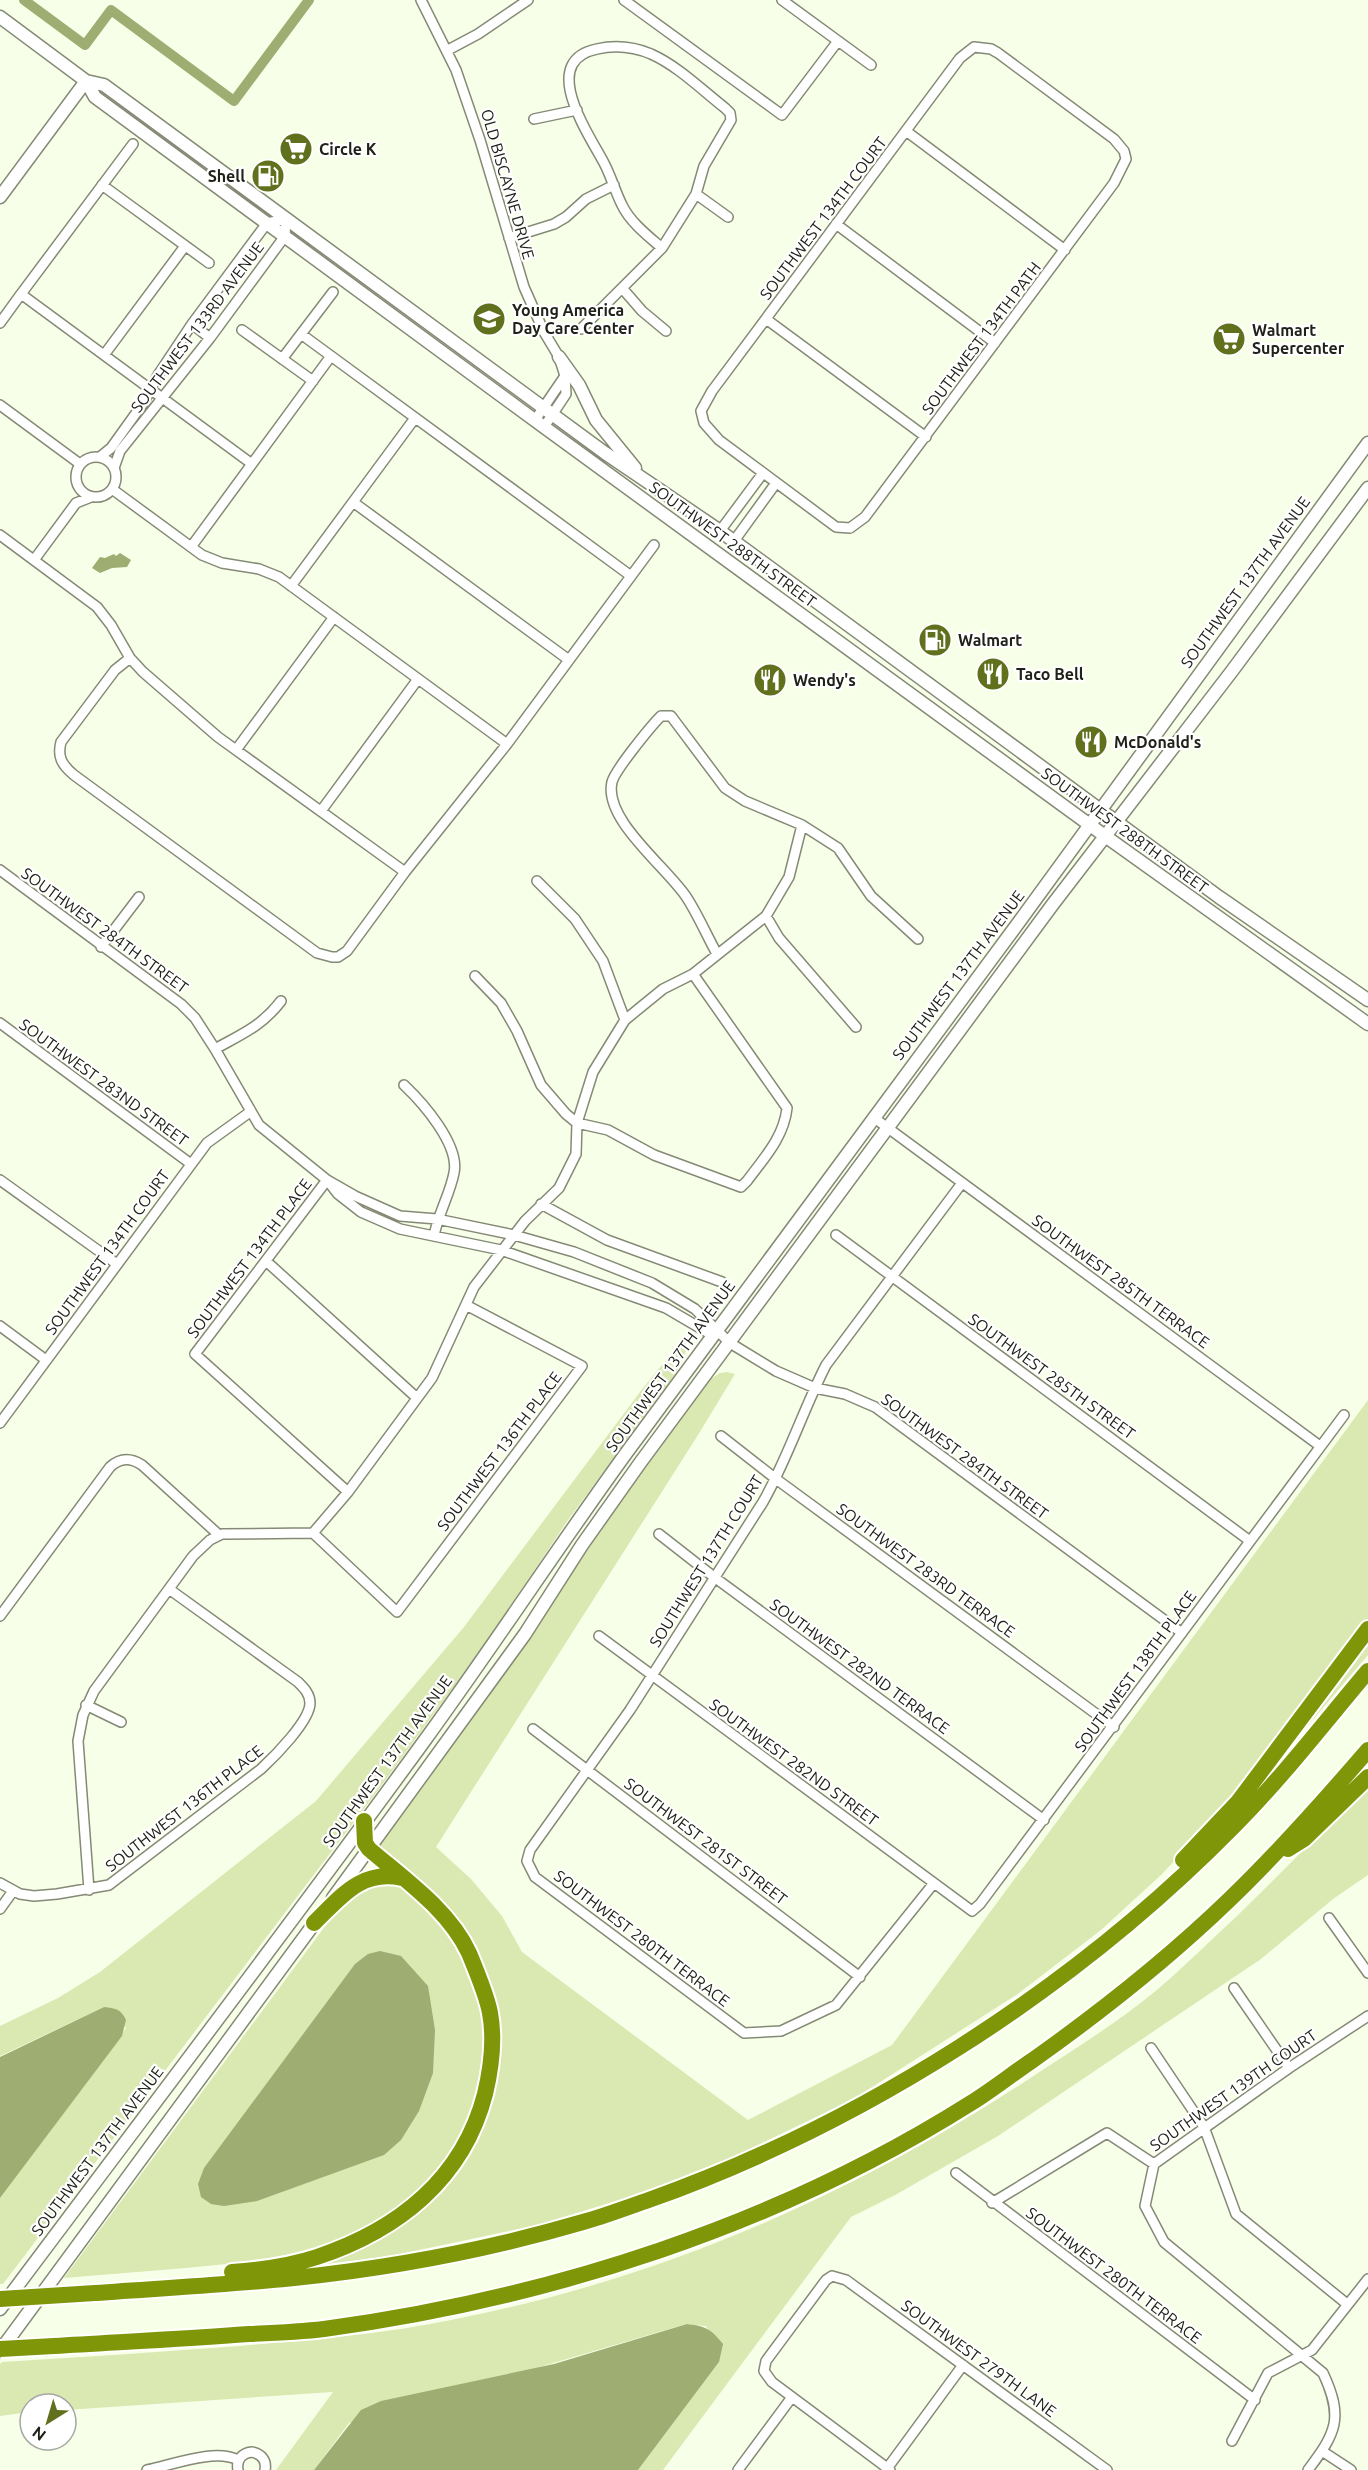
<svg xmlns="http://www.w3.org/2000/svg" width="1368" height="2470" viewBox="0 0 1368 2470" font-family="Ubuntu,sans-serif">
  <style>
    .green { fill: #dae8b2 }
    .water { fill: #9ead71 }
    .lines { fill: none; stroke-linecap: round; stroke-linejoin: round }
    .canal { stroke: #9ead71; stroke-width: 10 }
    .street-casing { stroke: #848a75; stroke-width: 12 }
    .secondary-casing { stroke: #848a75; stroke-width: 15 }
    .highway-casing { stroke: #fff; stroke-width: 20 }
    .street { stroke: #fff; stroke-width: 9 }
    .secondary { stroke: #fff; stroke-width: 12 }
    .highway { stroke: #809609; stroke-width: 16 }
    .highway-bridge-casing { stroke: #fff; stroke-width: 20; stroke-linecap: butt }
    .highway-bridge { stroke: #809609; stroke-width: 16 }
    .labels { text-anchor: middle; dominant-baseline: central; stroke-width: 4.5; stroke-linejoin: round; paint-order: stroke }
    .poi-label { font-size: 16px; font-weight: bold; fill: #20221a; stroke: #fff; text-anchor: start }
    .street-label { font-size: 16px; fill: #20221a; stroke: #fff }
  </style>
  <rect width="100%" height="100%" fill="#f8ffe8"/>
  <path class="green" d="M685 1337 687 1349 676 1373 568 1520 487 1641 379 1789 3 2284H0V2198L126 2028 104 2007 0 2056V2026L58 1998 100 1972 316 1801 464 1627 643 1388Z
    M727 1372 735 1374 698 1435 436 1847 471 1879 502 1916 522 1952 748 2120 892 2045 1368 1400V1620L1239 1793 1161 1875 1101 1930 1019 1993 852 2100 737 2155 636 2195 537 2225 391 2256 310 2266 428 2204 454 2174 490 2100 480 1967 378 1846 515 1659 603 1524 709 1380 720 1373Z
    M1368 1636V1655L1276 1763Z
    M1368 1786V1875L1333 1899 1261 1959 998 2136 897 2194 851 2217 663 2470H638L719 2362 706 2326 687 2324 669 2329 349 2423 314 2470H276L333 2392 66 2410V2404H30V2412L0 2416V2364L2 2362C81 2357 161 2352 240 2346 294 2341 347 2337 401 2329 634 2291 834 2207 1032 2077 1074 2049 1119 2022 1158 1989 1185 1966 1211 1940 1237 1916 1281 1873 1324 1829 1368 1786Z
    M393 1882C443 1912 482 1972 484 2031 486 2073 476 2111 455 2147 449 2157 443 2170 436 2178 429 2186 419 2192 411 2198 343 2253 270 2260 186 2268 145 2271 105 2275 64 2278L346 1898 356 1888Z"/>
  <path class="water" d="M120 553 131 560 127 567 112 568 100 573 92 568 100 557 105 558 114 554 116 556Z
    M380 1951 401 1956 428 1986 435 2030 433 2073 419 2111 401 2140 384 2155 257 2201 224 2206 211 2204 201 2197 198 2184 204 2168 355 1964 368 1954Z
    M104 2007C115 2008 121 2009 126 2020L122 2036 0 2198V2057Z
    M687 2324C705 2326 711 2329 723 2344L719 2362 638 2470H314L361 2410 381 2401 554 2364Z"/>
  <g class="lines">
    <path class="canal" d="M24 0 85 45 111 10 234 101 309 0"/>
    <g class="street-casing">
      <path id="street" d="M421 0 456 70 480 140 524 287 544 332 559 357 565 376 566 394 544 427
        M624 0 782 115 838 41
        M782 0 871 65
        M974 47 991 49 998 53 1114 139 1124 151 1126 159 1114 183 865 517 850 528 836 527 719 440 704 423 701 411 712 391 960 58Z
        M448 50 478 34 528 0
        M534 119 577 110
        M906 131 1065 250
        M133 144 21 294 252 464
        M102 185 209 263
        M696 194 728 217
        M836 224 995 343
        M509 238 554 224 566 217 586 199 614 185
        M622 288 642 311 666 331
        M766 319 926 437
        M0 323 21 294
        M192 324 210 338
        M581 329 662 248 696 194 704 166 731 120 730 113 725 108C702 90 678 66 651 54 634 47 615 45 597 49 538 61 588 133 604 163 611 176 615 191 622 205 630 222 648 236 662 248
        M242 330 313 381
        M104 355 185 246
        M331 356 631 576
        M282 359 333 292
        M0 405 80 464
        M415 418 353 502 569 660
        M535 420 565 376
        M76 477a20 20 0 1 1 40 0a20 20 0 1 1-40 0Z
        M100 457 111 448 144 402 158 375 192 324 267 223 286 219 285 236 210 338 120 451 114 468
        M112 489 202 555 222 563 259 569 279 577 507 744
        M720 531 763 473
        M0 535 97 607 111 625 130 658 143 672 218 737 405 872
        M734 541 776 483
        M191 547 331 356 301 334
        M34 560 76 503 91 497
        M291 586 353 502
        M130 658 115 670 61 742C57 757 62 765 74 775L317 953 332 957H338L347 951 405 872 507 744 654 545
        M236 750 334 617
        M321 811 418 679
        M0 870 181 1004 195 1018 215 1049 259 1125 327 1180 355 1196 400 1216 437 1219 514 1235 574 1252 652 1283 695 1309 730 1343 776 1371 815 1388 845 1394 875 1407 1182 1633
        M537 881 575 919 603 961 625 1020
        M766 916 779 938 856 1027
        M101 947 139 897
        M717 954C707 936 698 915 687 898 668 868 603 820 612 782 615 770 651 726 661 716H671L725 788 745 801 802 825 838 848 871 896 918 939
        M475 976 501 1003 517 1031 541 1085 566 1114 577 1123 608 1130 654 1155 741 1187 747 1181C764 1158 784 1137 787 1108L693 974
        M0 1023 191 1164
        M215 1049C242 1034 262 1026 281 1001
        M404 1085C423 1103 460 1145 454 1173 450 1194 438 1214 434 1236
        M873 1117 1320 1446
        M0 1180 117 1264
        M327 1180 195 1354 348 1492
        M331 1185 338 1194 361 1212 400 1229 501 1250 666 1308 707 1332H716
        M541 1204 607 1240 722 1282
        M836 1235 1250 1541
        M266 1261 417 1398
        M0 1326 46 1360
        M0 1423 207 1143 250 1112
        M721 1436 776 1479 1114 1727
        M313 1533 348 1492 432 1378 474 1287 525 1221 559 1188 576 1154 577 1123 593 1072 625 1020 663 989 693 974 766 916 789 877 802 825
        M313 1533 397 1612 582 1366 466 1305
        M659 1534 714 1577 1044 1820
        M0 1616 110 1467C121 1457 131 1458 142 1465L219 1535
        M599 1636 972 1911 980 1904 1344 1415
        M86 1705 121 1722
        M533 1729 860 1977
        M0 1883 20 1894 34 1896 57 1894 109 1885 261 1769C274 1757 310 1721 310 1703 310 1694 304 1688 298 1682L169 1589
        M934 1883 836 2005 781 2031 744 2033 535 1877 527 1861 530 1850 630 1710 763 1502C788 1458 803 1410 826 1365L962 1183
        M89 1890 78 1741 83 1715 94 1691 193 1556 210 1540 222 1534 313 1533
        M0 1909 13 1891
        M1329 1918 1368 1973
        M1234 1988 1289 2068
        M1151 2048 1204 2127 1236 2214 1347 2304
        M1154 2164 1145 2206 1164 2242 1323 2373C1344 2418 1336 2433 1308 2470
        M956 2173 1255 2400
        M992 2203 1107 2133 1154 2164 1289 2068 1368 2016
        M1232 2441 1268 2373 1312 2350 1368 2279
        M1322 2451 1351 2470
        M147 2470C172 2465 215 2448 238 2460
        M238 2470C236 2460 242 2453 252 2452 261 2454 267 2460 265 2470
        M738 2470 792 2397
        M886 2470 963 2365
        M890 2470 772 2382 764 2371 766 2361 826 2280 832 2276 846 2280 1107 2470"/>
    </g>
    <g class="secondary-casing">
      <path id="secondary" d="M0 17 86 81 95 97 544 427 1105 836 1368 1024
        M86 81 104 85 605 453 720 531 1219 897 1368 1000
        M0 197 86 81
        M559 357 579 385 596 420 635 468
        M333 1898 525 1634 582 1545 640 1463 1053 904 1232 671 1368 488
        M0 2309C142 2119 286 1931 425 1740 494 1645 558 1547 627 1452L1019 922 1368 443
        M0 2351 319 1917"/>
    </g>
    <g class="highway-casing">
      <path id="highway" d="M1288 1849 1304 1839 1368 1777
        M1183 1860 1238 1802 1368 1629
        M314 1923C341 1897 361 1869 402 1878
        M232 2272C259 2270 290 2266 317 2257 398 2230 463 2179 485 2094 491 2069 495 2040 490 2013 487 1996 476 1970 469 1953 449 1910 404 1879 369 1849L365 1843 364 1821
        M95 2293C161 2288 228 2285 294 2278 390 2268 491 2249 583 2222 605 2216 625 2208 646 2201 861 2125 1073 1990 1233 1827 1281 1779 1324 1723 1368 1671
        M54 2346C119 2342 184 2339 249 2334 274 2333 299 2332 324 2329 551 2298 776 2226 971 2103 992 2090 1012 2074 1033 2060 1102 2011 1169 1958 1230 1899 1279 1852 1324 1801 1368 1750"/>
    </g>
    <use href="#street" class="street"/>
    <use href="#secondary" class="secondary"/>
    <use href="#highway" class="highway"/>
    <g class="highway-bridge-casing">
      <path id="highway-bridge" d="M0 2299 95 2293
        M0 2349 54 2346"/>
    </g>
    <use href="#highway-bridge" class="highway-bridge"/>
  </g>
  <defs>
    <g id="supermarket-disc" transform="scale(1.725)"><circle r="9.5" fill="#60701c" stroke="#fff"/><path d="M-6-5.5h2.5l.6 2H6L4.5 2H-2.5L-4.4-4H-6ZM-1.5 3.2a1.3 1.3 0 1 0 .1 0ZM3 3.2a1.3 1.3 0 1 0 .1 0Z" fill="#fff"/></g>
    <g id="fuel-disc" transform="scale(1.725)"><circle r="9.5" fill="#60701c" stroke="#fff"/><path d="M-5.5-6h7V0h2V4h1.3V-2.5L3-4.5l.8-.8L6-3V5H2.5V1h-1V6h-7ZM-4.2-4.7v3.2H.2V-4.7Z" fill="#fff"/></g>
    <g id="school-disc" transform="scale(1.725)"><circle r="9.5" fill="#60701c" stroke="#fff"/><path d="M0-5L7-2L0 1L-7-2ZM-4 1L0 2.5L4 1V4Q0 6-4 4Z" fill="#fff"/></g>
    <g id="restaurant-disc" transform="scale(1.725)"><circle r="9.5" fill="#60701c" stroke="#fff"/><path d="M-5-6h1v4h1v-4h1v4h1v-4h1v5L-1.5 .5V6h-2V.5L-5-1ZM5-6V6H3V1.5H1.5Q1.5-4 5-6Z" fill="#fff"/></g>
  </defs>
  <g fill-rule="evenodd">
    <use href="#supermarket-disc" x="296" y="149"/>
    <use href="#fuel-disc" x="268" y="176"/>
    <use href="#school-disc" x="489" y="319"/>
    <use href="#supermarket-disc" x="1229" y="339"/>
    <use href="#fuel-disc" x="935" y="640"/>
    <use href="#restaurant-disc" x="993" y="674"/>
    <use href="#restaurant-disc" x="770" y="680"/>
    <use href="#restaurant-disc" x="1091" y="742"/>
  </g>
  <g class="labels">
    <g class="poi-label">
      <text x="319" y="149">Circle K</text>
      <text x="245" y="176" text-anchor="end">Shell</text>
      <text x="512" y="310">Young America<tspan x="512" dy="18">Day Care Center</tspan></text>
      <text x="1252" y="330">Walmart<tspan x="1252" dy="18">Supercenter</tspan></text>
      <text x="958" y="640">Walmart</text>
      <text x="1016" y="674">Taco Bell</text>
      <text x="793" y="680">Wendy's</text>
      <text x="1114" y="742">McDonald's</text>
    </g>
    <g class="street-label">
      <text transform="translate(508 184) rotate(74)">OLD BISCAYNE DRIVE</text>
      <text transform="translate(823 218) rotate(-53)">SOUTHWEST 134TH COURT</text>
      <text transform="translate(197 327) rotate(-53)">SOUTHWEST 133RD AVENUE</text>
      <text transform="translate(981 338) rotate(-53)">SOUTHWEST 134TH PATH</text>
      <text transform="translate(733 544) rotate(36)">SOUTHWEST 288TH STREET</text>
      <text transform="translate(1245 582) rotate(-54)">SOUTHWEST 137TH AVENUE</text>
      <text transform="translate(1125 830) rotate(36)">SOUTHWEST 288TH STREET</text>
      <text transform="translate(105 930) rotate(36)">SOUTHWEST 284TH STREET</text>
      <text transform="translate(958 975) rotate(-53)">SOUTHWEST 137TH AVENUE</text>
      <text transform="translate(104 1082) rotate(36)">SOUTHWEST 283ND STREET</text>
      <text transform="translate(107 1252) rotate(-54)">SOUTHWEST 134TH COURT</text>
      <text transform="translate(249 1258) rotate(-53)">SOUTHWEST 134TH PLACE</text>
      <text transform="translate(1121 1281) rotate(36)">SOUTHWEST 285TH TERRACE</text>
      <text transform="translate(670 1366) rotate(-54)">SOUTHWEST 137TH AVENUE</text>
      <text transform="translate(1052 1376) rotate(36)">SOUTHWEST 285TH STREET</text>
      <text transform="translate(499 1451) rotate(-53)">SOUTHWEST 136TH PLACE</text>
      <text transform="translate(965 1456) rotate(36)">SOUTHWEST 284TH STREET</text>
      <text transform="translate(706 1561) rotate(-58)">SOUTHWEST 137TH COURT</text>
      <text transform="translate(926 1570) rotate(36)">SOUTHWEST 283RD TERRACE</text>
      <text transform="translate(860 1666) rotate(36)">SOUTHWEST 282ND TERRACE</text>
      <text transform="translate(1135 1671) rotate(-54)">SOUTHWEST 138TH PLACE</text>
      <text transform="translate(387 1761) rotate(-54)">SOUTHWEST 137TH AVENUE</text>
      <text transform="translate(794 1762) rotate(36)">SOUTHWEST 282ND STREET</text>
      <text transform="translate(184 1808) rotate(-38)">SOUTHWEST 136TH PLACE</text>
      <text transform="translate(706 1841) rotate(37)">SOUTHWEST 281ST STREET</text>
      <text transform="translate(642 1938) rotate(37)">SOUTHWEST 280TH TERRACE</text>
      <text transform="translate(1233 2090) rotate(-35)">SOUTHWEST 139TH COURT</text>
      <text transform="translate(97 2151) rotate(-53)">SOUTHWEST 137TH AVENUE</text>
      <text transform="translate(1114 2275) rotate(37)">SOUTHWEST 280TH TERRACE</text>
      <text transform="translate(979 2358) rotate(36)">SOUTHWEST 279TH LANE</text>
    </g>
  </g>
  <g transform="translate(48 2422) rotate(217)"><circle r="28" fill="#ffffff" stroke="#a6a7a3" stroke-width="1.5"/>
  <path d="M0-4.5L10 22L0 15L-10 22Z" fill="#60701c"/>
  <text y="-9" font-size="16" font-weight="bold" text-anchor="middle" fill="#20221a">N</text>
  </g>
</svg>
